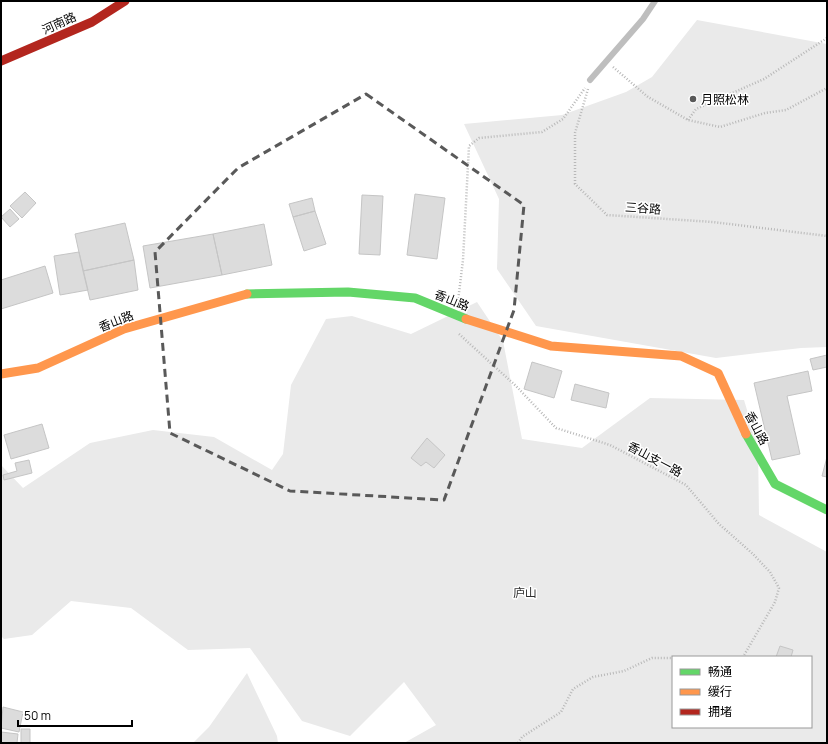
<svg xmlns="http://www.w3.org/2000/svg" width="828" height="744" viewBox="0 0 828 744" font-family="Manrope,'Noto Sans SC',sans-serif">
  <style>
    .green { fill: #eaeaea; fill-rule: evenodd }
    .building { fill: #dcdcdc; stroke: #c5c5c5 }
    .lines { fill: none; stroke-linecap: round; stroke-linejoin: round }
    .path { stroke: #b8b8b8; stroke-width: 2.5; stroke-dasharray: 1 2; stroke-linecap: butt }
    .lane { stroke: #bebebe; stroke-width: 6 }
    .fast { stroke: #63d668; stroke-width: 9 }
    .slow { stroke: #ff974d; stroke-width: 9 }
    .jam { stroke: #b3261e; stroke-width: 9 }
    .marked { fill: none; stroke: #595959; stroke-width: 3; stroke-dasharray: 8 5; stroke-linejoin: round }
    .poi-dot { fill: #595959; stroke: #fff; stroke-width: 1.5 }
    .labels { text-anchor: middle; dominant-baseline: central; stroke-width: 3; stroke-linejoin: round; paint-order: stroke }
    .street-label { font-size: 12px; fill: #000; stroke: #fff }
    .poi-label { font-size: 12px; fill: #000; stroke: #fff; text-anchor: start }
    .park-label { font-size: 12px; fill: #2f2f2f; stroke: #fff }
  </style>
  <rect width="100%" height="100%" fill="#fff"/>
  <path class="green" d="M697 20 827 44V347L801 348 716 358 536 326 497 269 499 199 464 124 562 115 626 92 652 77Z
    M477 302 503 341 522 439 582 448 650 398 744 400 758 446 759 515 827 552V743H404L436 725 404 682 350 736 302 721 250 648 188 650 131 608 71 601 32 635 4 639 1 636V465L23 488 90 443 153 430 214 437 272 470 283 454 291 385 326 319 352 316 411 334ZM673 657H811V727H673Z
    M247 673 277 736 278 743H193L209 727Z"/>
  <path class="building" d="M25 192 36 203 22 218 10 206Z
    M415 194 445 198 437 259 407 255Z
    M362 195 383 196 380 255 359 254Z
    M312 198 315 211 293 217 289 204Z
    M10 209 19 219 10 227 1 217Z
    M315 211 326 244 304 251 293 217Z
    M125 223 134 260 83 271 75 234Z
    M264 224 272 265 222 275 213 234Z
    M213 234 222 275 150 288 143 246Z
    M79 252 88 290 60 295 54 256Z
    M134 260 138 290 90 300 83 271Z
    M45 266 53 293 1 309V280Z
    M827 355V367L813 370 810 359Z
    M532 362 562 371 554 398 524 389Z
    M808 371 812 391 787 396 800 454 772 460 754 383Z
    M575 384 609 393 606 408 571 400Z
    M42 424 49 448 11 459 4 435Z
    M427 438 445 455 434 468 426 462 421 466 411 458Z
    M827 457V477L822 476Z
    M29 460 32 473 4 480 3 475 17 471 15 463Z
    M780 646 793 650 791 657H776Z
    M3 707 23 712 19 732 1 728Z
    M21 729H30V743H21Z
    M1 732 18 734 17 743H1Z"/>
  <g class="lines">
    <path class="path" d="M613 67 648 97 688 120 720 127 765 113 786 110 827 88
      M588 89 575 133V184L607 215 713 222 827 236
      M688 120 696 109 764 79 827 38
      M458 301 463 260 469 146 479 138 542 132 563 119 585 88
      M459 334 516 386 556 428 610 445 686 485 719 524 753 554 770 572 779 588 775 602 743 657
      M518 743 522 737 561 712 573 689 593 677 624 671 652 658H673"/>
    <path class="lane" d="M590 80 643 19 655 1"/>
    <path class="fast" d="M247 294 348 292 415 298 466 319
      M746 434 775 484 827 510"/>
    <path class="slow" d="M466 319 551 346 681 356 718 373 746 434
      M1 374 38 368 124 329 247 294"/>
    <path class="jam" d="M1 61 92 22 125 1"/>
  </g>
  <path class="marked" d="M366 94 524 205 514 310 444 500 290 491 170 433 155 252 238 168Z"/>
  <circle class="poi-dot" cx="693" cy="99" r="4"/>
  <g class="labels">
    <g class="street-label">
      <text transform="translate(59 23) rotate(-24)">河南路</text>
      <text transform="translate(643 208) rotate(4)">三谷路</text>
      <text transform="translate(452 300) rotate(22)">香山路</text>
      <text transform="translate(116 321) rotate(-21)">香山路</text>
      <text transform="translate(757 428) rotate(62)">香山路</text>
      <text transform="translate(655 459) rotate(28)">香山支一路</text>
    </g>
    <g class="poi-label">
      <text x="701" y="99">月照松林</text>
    </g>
    <g class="park-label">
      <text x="525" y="592">庐山</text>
    </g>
  </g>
  <rect width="828" height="744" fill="none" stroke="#000000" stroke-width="4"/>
  <rect x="672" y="656" width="140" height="72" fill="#ffffff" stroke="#999999"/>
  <rect x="680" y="669" width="20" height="6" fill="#63d668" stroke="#999999"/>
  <text x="708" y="676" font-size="12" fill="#000000">畅通</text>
  <rect x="680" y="689" width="20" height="6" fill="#ff974d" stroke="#999999"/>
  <text x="708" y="696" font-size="12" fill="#000000">缓行</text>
  <rect x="680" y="709" width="20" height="6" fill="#b3261e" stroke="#999999"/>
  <text x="708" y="716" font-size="12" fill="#000000">拥堵</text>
  <path d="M18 720v6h114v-6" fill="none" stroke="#000000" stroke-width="2"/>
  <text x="24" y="720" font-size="12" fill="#000000" stroke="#ffffff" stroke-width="3" paint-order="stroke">50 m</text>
</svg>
